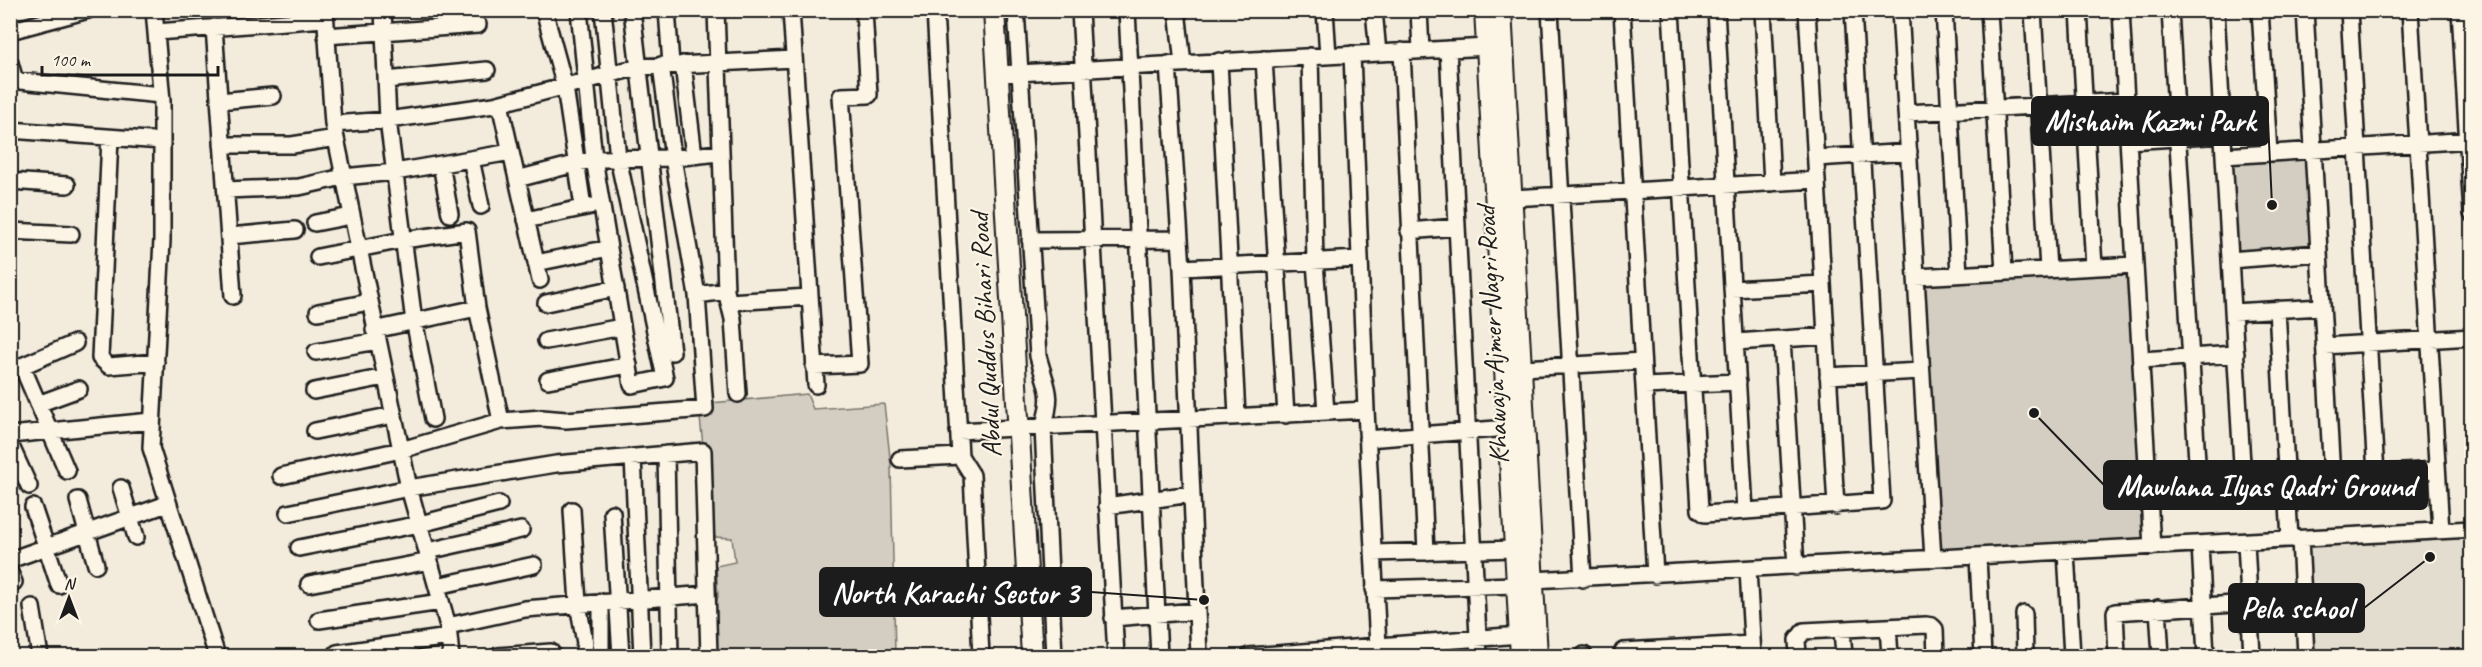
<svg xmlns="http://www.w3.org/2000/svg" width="2482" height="667" viewBox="0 0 2482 667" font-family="Caveat,sans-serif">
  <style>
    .built { fill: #e3ddcf }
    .green { fill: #d3cec1; stroke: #78756e; stroke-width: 1.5 }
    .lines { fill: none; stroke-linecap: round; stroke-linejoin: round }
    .minor-casing { stroke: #1c1c1c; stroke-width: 20 }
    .major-casing { stroke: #1c1c1c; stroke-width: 24 }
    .minor { stroke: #fcf5e5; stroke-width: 15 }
    .major { stroke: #fcf5e5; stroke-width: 20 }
    .labels { text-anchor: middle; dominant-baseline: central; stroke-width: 4.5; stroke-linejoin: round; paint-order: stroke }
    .street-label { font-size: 28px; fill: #1c1c1c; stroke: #fcf5e5 }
    .leader { fill: none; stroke: #1c1c1c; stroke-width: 2 }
    .callout-dot { fill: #1c1c1c; stroke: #fcf5e5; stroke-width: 2 }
    .callout { fill: #1c1c1c; stroke: #1c1c1c; stroke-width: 2 }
    .callout-label { font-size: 30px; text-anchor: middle; font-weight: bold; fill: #fff }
  </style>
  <rect width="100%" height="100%" fill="#f3ecdd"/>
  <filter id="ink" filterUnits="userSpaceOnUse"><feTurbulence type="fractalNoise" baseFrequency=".0167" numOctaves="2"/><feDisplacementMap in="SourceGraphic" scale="12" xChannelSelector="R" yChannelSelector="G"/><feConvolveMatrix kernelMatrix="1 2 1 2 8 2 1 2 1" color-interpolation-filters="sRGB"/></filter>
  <g filter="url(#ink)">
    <path class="built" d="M2471 529V656H2306L2300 539Z"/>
    <path class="green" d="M2313 151 2319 253 2230 260 2224 156Z
      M2133 267 2148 547 1935 559 1921 278Z
      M807 394 813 409 884 404 891 466 895 656H715L713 618 718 596 716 566 735 562 732 538 713 537 700 418 711 403Z"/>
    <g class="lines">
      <g class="minor-casing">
        <path id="minor" d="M154 10 162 101V240L151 448 217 656
          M325 10 333 124 409 488 448 626 451 656
          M383 10 388 120 413 314 433 419
          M544 10 565 87 583 207
          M579 10 594 159 632 385 665 378 618 158 603 10
          M632 10 672 352
          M667 10 671 64
          M716 10 726 291 733 319 738 394
          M791 10 816 385
          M1016 10 1038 356C1047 390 1054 392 1043 428L1054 656
          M1080 10 1116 656
          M1127 10 1159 656
          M1177 10 1183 64
          M1325 10 1328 56
          M1374 10 1378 53
          M1419 10 1421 50
          M1550 10 1583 579
          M1622 10 1655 575
          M1671 10 1700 510 1705 514 1882 501 1853 10
          M1716 10 1745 511
          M1763 10 1772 183
          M1807 10 1836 506
          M1900 10 1916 277
          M1944 10 1959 275
          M1989 10 2004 272
          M2033 10 2048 270
          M2079 10 2094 267
          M2121 10 2135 265
          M2170 10 2198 478 2206 484 2437 470
          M2216 10 2224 156
          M2260 10 2269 153
          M2305 10 2332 476
          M2349 10 2376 474
          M2410 10 2441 531
          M2460 10 2472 214
          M214 27 233 296
          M10 31 88 10
          M157 32 324 19
          M326 36 478 25
          M1448 49 1479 656
          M1402 51 1426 552
          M1352 54 1366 410
          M1310 56 1315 262 1326 412
          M1264 59 1286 415
          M1219 61 1237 416
          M10 63 15 81
          M683 64 694 156
          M1168 64 1182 268 1199 656
          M998 74 1487 47
          M10 80 161 95
          M386 80 487 70
          M219 101 273 96
          M500 104 540 280
          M1906 113 2126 101
          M333 124 388 120 494 105 638 67 794 59
          M10 130 162 141
          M110 138 100 358 109 366 156 362
          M2128 141 2223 135
          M222 145H292L336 138
          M1816 158 1909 152
          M471 159 481 206
          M441 164 450 214
          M517 179 594 159 673 158 719 153
          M10 181 67 185
          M226 190 299 187 343 177 395 172 511 152
          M1513 198 1817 180
          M526 220 591 206
          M315 223 351 216
          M10 231 71 234
          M1409 231 1456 227
          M229 236 295 230
          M1030 240 1179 239
          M318 257 403 240 467 231 477 308 501 421
          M2230 260 2319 253
          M536 263 609 248
          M1182 268 1360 259
          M1732 289 1823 284
          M697 295 726 291
          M729 302 809 297
          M546 303 616 288
          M2277 309 2290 539
          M318 312 369 302
          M2233 312 2322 307
          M374 330 477 308
          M1782 339 1796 567
          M546 341 622 327
          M1736 342 1826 336
          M2324 346 2472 337
          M316 352 377 341
          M2141 360 2236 354
          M814 366 860 364 841 96 869 95 864 10
          M1523 368 1642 361
          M1828 376 1921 371
          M548 380 629 365
          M1644 386 1738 382
          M314 391 385 377
          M38 404 79 389
          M315 431 393 415
          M958 431 1366 410 1378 647
          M10 435 151 421
          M1367 439 1509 428
          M10 444 29 486
          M666 454 670 656
          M960 456 972 475 981 656
          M633 457 642 656
          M900 459 960 456 935 10
          M67 471 22 366 75 343
          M281 476 401 450 501 421 542 418 566 420 705 409 697 295 673 158 661 65
          M2243 481 2224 156 2472 140
          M121 488 136 537
          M78 500 96 565
          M1107 506 1191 494
          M33 507 59 585
          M572 510 578 604 585 643 583 656
          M288 513 409 488 556 464 703 451 709 656
          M612 513 621 656
          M2300 539 2306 656
          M2246 542 2252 656
          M2200 544 2206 656
          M299 548 420 524 499 504
          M428 551 521 530
          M2066 552 2072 656
          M1373 553 1515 549
          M1978 557 1983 656
          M1933 559 1916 277 2135 265 2152 547
          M10 560 167 504
          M1748 570 1753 656
          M10 573 14 582
          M1533 580 2472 529
          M309 584 430 561
          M437 586 534 565
          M1374 589 1517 585
          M601 602V656
          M32 607 40 656
          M2158 608 2161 656
          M2024 614 2025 656
          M1113 618 1196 611
          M319 620 441 602
          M448 626 525 609 707 594
          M1888 627 1890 656
          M1842 630 1844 656
          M1623 651 1752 644
          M337 653 449 637
          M1584 655V656
          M498 656 551 652
          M1249 656 1520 635
          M1798 656 1797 640 1804 631 1926 625 1932 626 1935 629 1936 656
          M2117 656 2115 612 2249 603"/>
      </g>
      <g class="major-casing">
        <path id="major" d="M994 10 1032 656
          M1485 10 1521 656
          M1501 10 1537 656"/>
      </g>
      <use href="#minor" class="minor"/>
      <use href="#major" class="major"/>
    </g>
  </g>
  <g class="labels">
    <g class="street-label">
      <text transform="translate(985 335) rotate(-93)">Abdul Quddus Bihari Road</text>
      <text transform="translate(1492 335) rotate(-93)">Khawaja Ajmer Nagri Road</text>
    </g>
  </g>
  <path class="leader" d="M2272 205L2268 121M2034 413L2104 485M1204 600L1091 592M2430 557L2364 608"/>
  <g class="callout-dot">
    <circle cx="2272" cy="205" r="6"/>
    <circle cx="2034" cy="413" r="6"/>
    <circle cx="1204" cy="600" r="6"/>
    <circle cx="2430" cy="557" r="6"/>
  </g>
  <g class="callout">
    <rect x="2032" y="97" width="236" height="48" rx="6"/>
    <rect x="2104" y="461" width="323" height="48" rx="6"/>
    <rect x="820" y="568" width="271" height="48" rx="6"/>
    <rect x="2229" y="584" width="135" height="48" rx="6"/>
  </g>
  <g class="callout-label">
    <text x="2150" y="131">Mishaim Kazmi Park</text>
    <text x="2266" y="496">Mawlana Ilyas Qadri Ground</text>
    <text x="955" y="603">North Karachi Sector 3</text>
    <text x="2297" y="618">Pela school</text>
  </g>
  <rect width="2482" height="667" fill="none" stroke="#fcf5e5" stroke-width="36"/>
  <rect x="18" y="18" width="2446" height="631" fill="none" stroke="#1c1c1c" stroke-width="2" filter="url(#ink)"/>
  <g transform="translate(69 598)" stroke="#fcf5e5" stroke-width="4.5" paint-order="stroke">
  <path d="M0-4.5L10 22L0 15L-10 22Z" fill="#1c1c1c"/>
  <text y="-9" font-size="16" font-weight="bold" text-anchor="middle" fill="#1c1c1c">N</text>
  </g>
  <path d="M42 66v9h176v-9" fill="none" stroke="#1c1c1c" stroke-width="3"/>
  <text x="51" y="66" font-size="18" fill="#1c1c1c" stroke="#fcf5e5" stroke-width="4.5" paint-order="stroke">100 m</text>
</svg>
